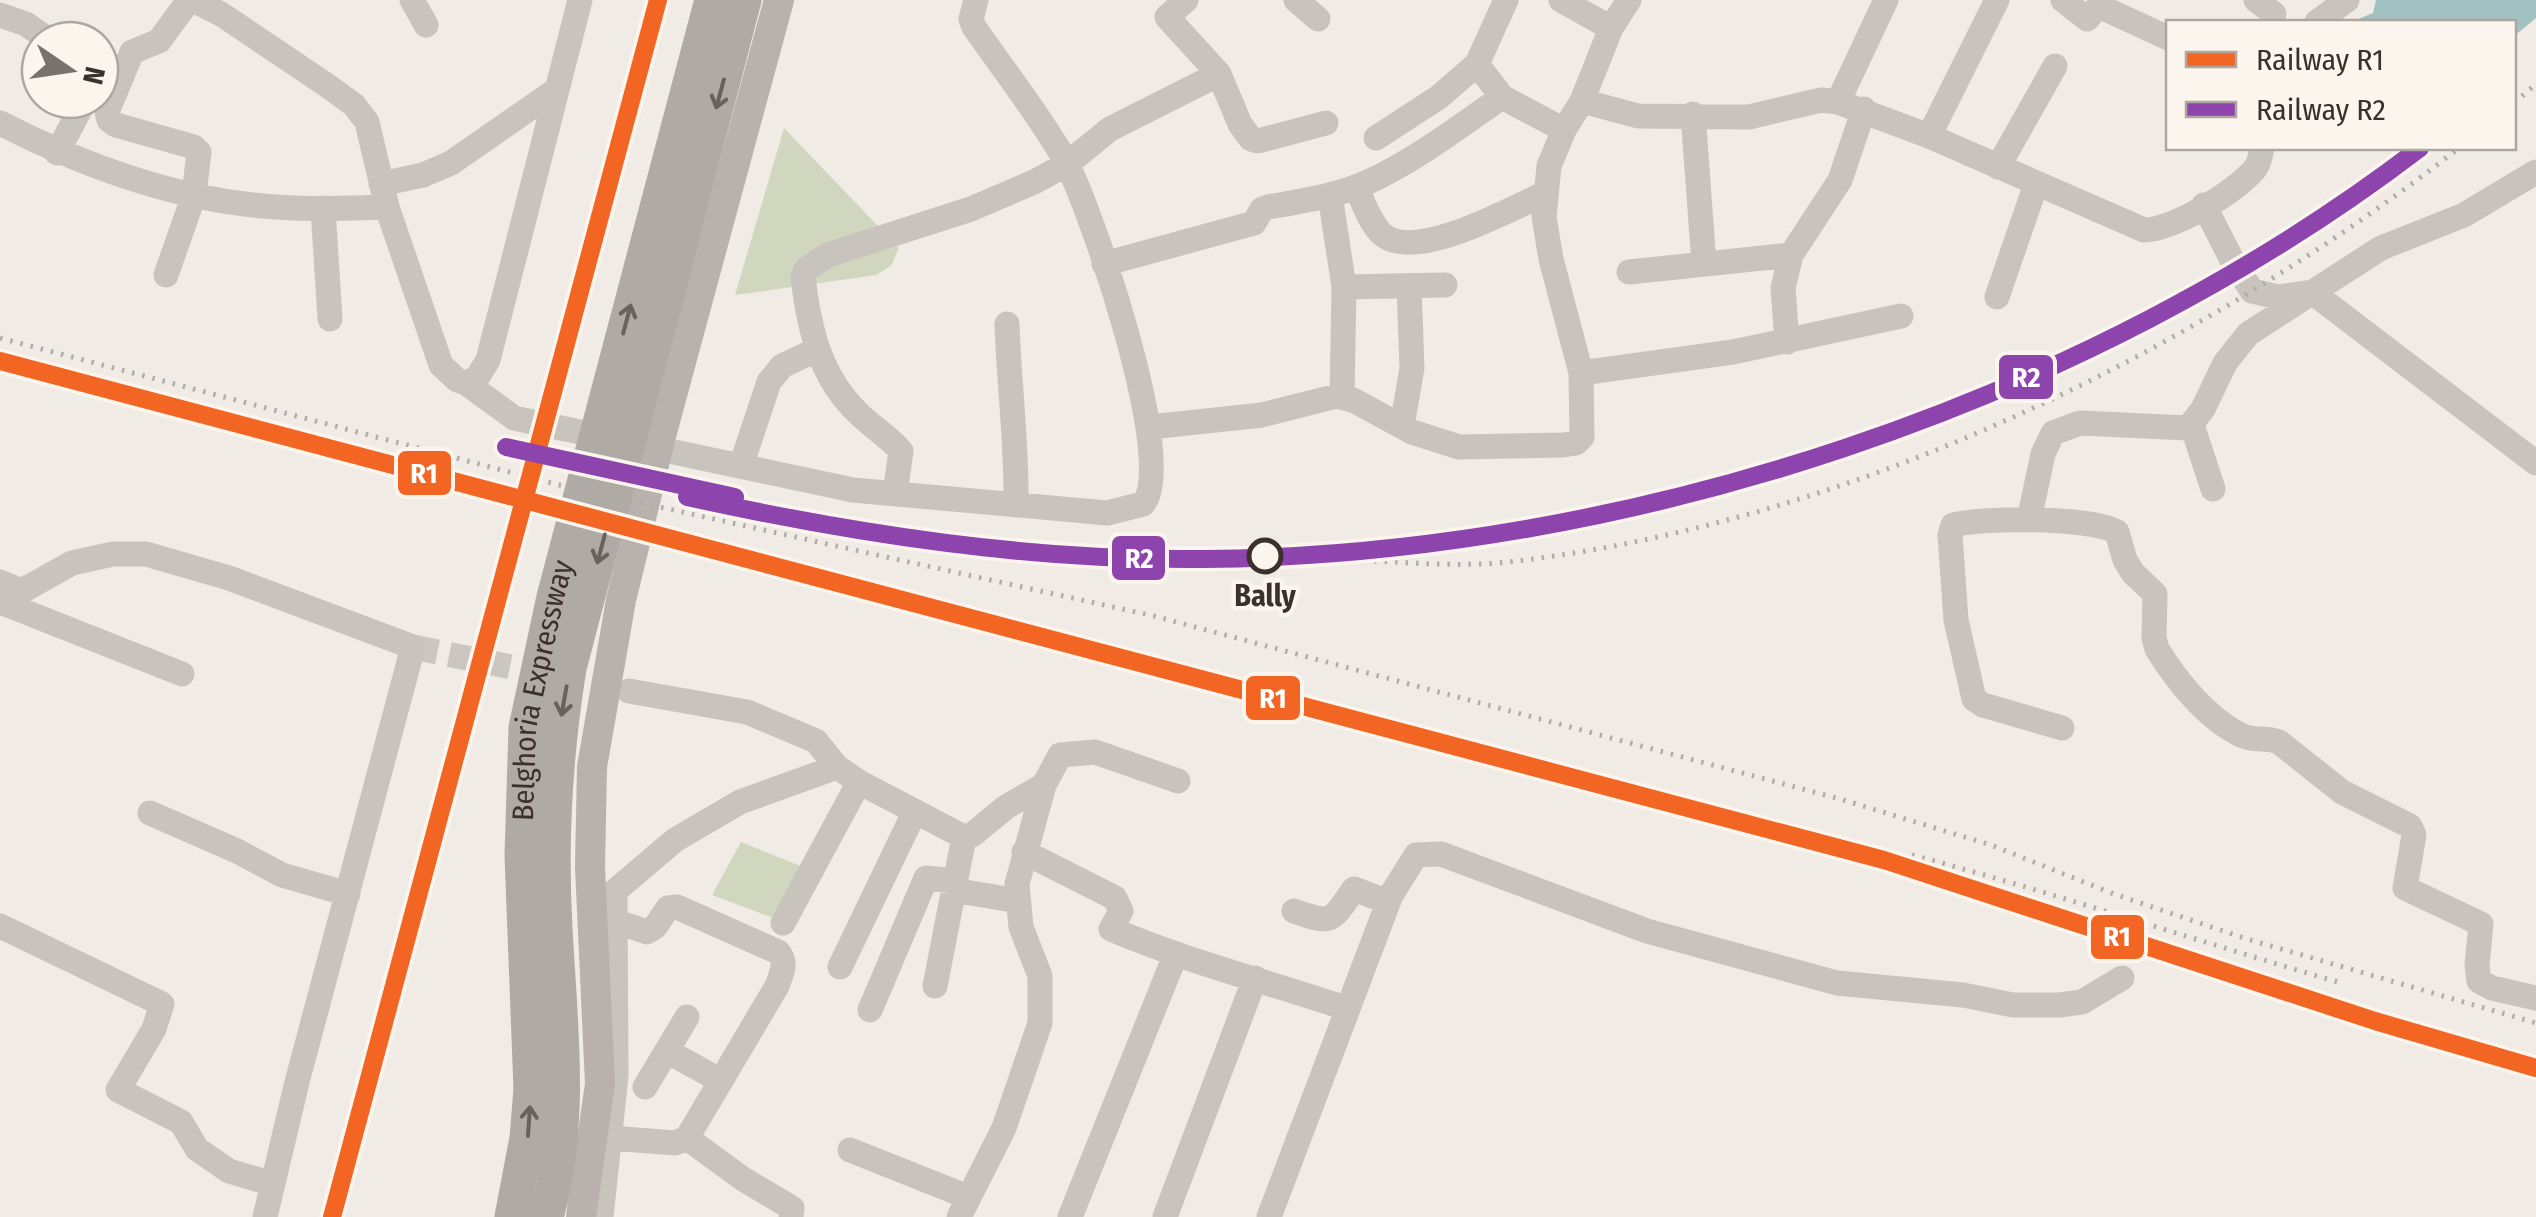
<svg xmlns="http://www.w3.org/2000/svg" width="2536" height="1217" viewBox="0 0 2536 1217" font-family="'Fira Sans Condensed',sans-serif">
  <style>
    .green { fill: #d1d6bf }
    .water { fill: #a1c2c1 }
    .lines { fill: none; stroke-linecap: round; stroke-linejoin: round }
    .minor-tunnel { stroke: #ccc6c0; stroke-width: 25; stroke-dasharray: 25 12; stroke-linecap: butt }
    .minor { stroke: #c9c3be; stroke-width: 25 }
    .major { stroke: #b8b1ad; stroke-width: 30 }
    .highway { stroke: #afaaa4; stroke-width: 35 }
    .rail { stroke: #b1aca8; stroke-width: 5; stroke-dasharray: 2.5 8; stroke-linecap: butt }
    .rail-1-casing { stroke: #fbf5ee; stroke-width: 25 }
    .rail-2-casing { stroke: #fbf5ee; stroke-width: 25 }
    .rail-1 { stroke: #f26522; stroke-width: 18 }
    .rail-2 { stroke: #8e44ad; stroke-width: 18 }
    .oneway { stroke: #69615b }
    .stop-dot { fill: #fbf5ee; stroke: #3b302b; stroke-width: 5 }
    .labels { text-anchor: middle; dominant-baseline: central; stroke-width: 9; stroke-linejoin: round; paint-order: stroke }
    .stop-label { font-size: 30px; font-weight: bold; fill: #3b302b; stroke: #fbf5ee }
    .street-label { font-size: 30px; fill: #3b302b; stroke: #fbf5ee }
    .line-badge { stroke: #fbf5ee; stroke-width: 4 }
    .badge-label { font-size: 28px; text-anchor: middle; font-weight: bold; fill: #fff }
  </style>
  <rect width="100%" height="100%" fill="#f0ebe5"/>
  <path class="green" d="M784 128 899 248 891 266 876 275 735 295Z
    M741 842 813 871 787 923 712 895Z"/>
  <path class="water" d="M2376 0H2536V18L2514 36V22H2351L2373 13Z"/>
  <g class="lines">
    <path class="minor-tunnel" d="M413 647 624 690"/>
    <path class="minor" d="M193 0 221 14 328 86 354 105 367 122 387 207 441 365 457 380 466 383 477 378 488 360 580 0
      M412 0 426 25
      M1296 0 1318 19
      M1506 0 1477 64 1502 97 1564 130
      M2063 0 2087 19 2097 8H2103L2168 38
      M2256 0 2274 14
      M0 15 26 24 49 40
      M2317 22 2347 0
      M1611 28 1629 0
      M1219 74 1240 124 1251 139 1258 141 1326 123
      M1582 101 1638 116 1749 117 1821 100 1838 102 1929 136 2144 230C2175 229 2233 193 2254 170 2260 163 2260 156 2262 148
      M1838 102 1886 0
      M1693 114 1704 264
      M0 123C82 165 170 198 263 206 304 210 346 208 387 207
      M1929 136 1997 0
      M1376 138 1439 97 1477 64
      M57 153 85 100
      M1998 167 2055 66
      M381 184 423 175 451 163 556 90
      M1356 187C1363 201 1370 224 1383 235 1416 262 1512 208 1546 193
      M1330 195 1344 287 1342 397
      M2204 205 2232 260 2252 291 2278 297 2312 292 2536 463
      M323 208 330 319
      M1104 264 1254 223 1262 209 1268 207C1302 201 1337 196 1368 182 1416 160 1460 126 1502 97
      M1629 272 1791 255
      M166 275 194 195 199 152 194 147 116 125 109 120 107 112 132 52 159 41 189 0
      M1344 287 1445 285
      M1997 297 2036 184
      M1007 324C1009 384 1017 444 1016 505
      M1787 342 1783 288 1791 255 1840 180 1864 109
      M1581 373 1733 352 1901 316
      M466 383 514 418 853 490 1107 513 1143 504C1179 465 1091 208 1065 160 1038 113 1005 72 974 27L971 19 976 0
      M2192 425 2213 489
      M1402 426 1412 368 1409 286
      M1150 427 1262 415 1337 396 1353 400 1412 432 1459 447 1563 445 1576 443 1582 437 1581 373 1551 259 1544 217 1549 166 1564 130 1582 101 1611 28 1561 0
      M741 466 769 382 782 366 818 349
      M895 494 901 451C889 437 872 427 859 414 820 377 809 329 803 277L806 269 828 255 971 209 1034 182 1067 164 1110 129 1219 74 1167 17 1186 0
      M2029 520 2043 454 2053 433 2080 423 2188 428 2203 409 2225 363 2248 334 2381 248 2464 215 2536 172
      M0 582 22 591 72 563 113 554H146L229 578 413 647 297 1082 265 1217
      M3 603 182 674
      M629 691 747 712 816 741 837 767 859 782 964 837
      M2062 728 1983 705 1974 699 1956 620 1950 535 1953 525C1984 517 2090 517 2117 532L2125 560 2133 573 2155 594 2154 638 2157 649C2176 680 2207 719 2241 735 2254 742 2266 736 2279 742L2342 792 2410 826 2414 835 2405 888 2481 924 2477 965 2479 981 2492 988 2536 998
      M150 813 237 851 282 875 348 894
      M964 837 972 835 1006 807 1044 785
      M1024 852 1115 898 1121 911 1111 929C1188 962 1269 982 1348 1009
      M953 890 1018 901
      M1294 911C1333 925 1331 922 1354 889L1388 902
      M783 923 859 782
      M0 926 162 1004 154 1029 118 1090 181 1122 197 1149 229 1171 273 1184
      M840 967 914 813
      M935 986 964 837
      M870 1010 926 878 955 881
      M667 1051 721 1081
      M645 1087 687 1017
      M611 1138 675 1143 687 1138 777 986C781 974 788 963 778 952L677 907 668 908 655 927 647 932 615 921
      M687 1138 743 1179 792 1208 791 1217
      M850 1150 968 1197
      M601 1217 616 1076 615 891 675 840 740 802 837 767
      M959 1217 1004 1128 1040 1023V976L1021 927 1017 884 1044 785 1060 755 1095 752 1178 781
      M1070 1217 1175 956
      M1165 1217 1255 978
      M1269 1217 1391 895 1416 855 1441 854 1647 931 1837 983 1963 995 2013 1005H2059L2082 1002 2122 978"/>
    <path class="major" d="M581 1217 600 1084 590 867 592 767 621 600 662 432 779 0"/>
    <g class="highway">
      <path id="s1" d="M512 1217 527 1138 531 1089 522 855 526 728 554 597 712 0"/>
      <path d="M546 1217C573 1123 560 1024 555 928 550 840 555 755 569 668L744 0"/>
    </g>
    <path class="rail" d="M2514 103 2536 84
      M0 338 555 484 1154 616 1840 799 1991 845 2114 894 2247 939 2536 1023
      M0 361 1884 860 2375 1021 2536 1068
      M1206 559C1262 559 1317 559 1372 561 1418 563 1463 567 1508 562 1846 524 2193 355 2459 148
      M1912 855C2056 893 2196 941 2338 982"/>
    <g class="rail-1-casing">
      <path id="rail-1" d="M0 361 1884 860 2375 1021 2536 1068
        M332 1217 658 0"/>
    </g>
    <g class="rail-2-casing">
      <path id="rail-2" d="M506 447 735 497
        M687 497C856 534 1031 561 1205 559 1626 555 2085 404 2420 148"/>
    </g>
    <use href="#rail-1" class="rail-1"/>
    <use href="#rail-2" class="rail-2"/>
  </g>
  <defs><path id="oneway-shaft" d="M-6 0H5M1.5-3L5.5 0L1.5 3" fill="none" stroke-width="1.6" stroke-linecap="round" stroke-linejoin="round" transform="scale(2.5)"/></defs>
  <g class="oneway">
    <use href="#oneway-shaft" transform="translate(720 94) rotate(105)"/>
    <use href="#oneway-shaft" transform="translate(627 319) rotate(-75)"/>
    <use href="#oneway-shaft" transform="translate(601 549) rotate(105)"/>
    <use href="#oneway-shaft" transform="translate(564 701) rotate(100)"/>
    <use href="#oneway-shaft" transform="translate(529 1121) rotate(-86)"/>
  </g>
  <circle class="stop-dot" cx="1265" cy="556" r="16"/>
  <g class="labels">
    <g class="stop-label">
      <text x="1265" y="596">Bally</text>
    </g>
    <g class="street-label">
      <text stroke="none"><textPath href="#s1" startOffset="530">Belghoria Expressway</textPath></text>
    </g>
  </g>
  <g class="line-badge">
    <rect x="1997" y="353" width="58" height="48" rx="10" fill="#8e44ad"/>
    <rect x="396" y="449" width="57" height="48" rx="10" fill="#f26522"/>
    <rect x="1110" y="534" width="57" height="48" rx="10" fill="#8e44ad"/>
    <rect x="1244" y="674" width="58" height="48" rx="10" fill="#f26522"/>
    <rect x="2089" y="913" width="57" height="48" rx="10" fill="#f26522"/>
  </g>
  <g class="badge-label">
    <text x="2026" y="387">R2</text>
    <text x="424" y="483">R1</text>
    <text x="1139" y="568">R2</text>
    <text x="1273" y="708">R1</text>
    <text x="2117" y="946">R1</text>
  </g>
  <rect x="2166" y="20" width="350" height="130" fill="#fbf5ee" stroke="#aea6a0" stroke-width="2.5"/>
  <rect x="2186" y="52" width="50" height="15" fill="#f26522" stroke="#aea6a0" stroke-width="2.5"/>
  <text x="2256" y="70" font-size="30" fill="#3b302b">Railway R1</text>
  <rect x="2186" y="102" width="50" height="15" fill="#8e44ad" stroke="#aea6a0" stroke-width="2.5"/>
  <text x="2256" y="120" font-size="30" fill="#3b302b">Railway R2</text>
  <g transform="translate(70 70) rotate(103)"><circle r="48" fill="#fbf5ee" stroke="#aea6a0" stroke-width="2.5"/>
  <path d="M0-8L18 38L0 25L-18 38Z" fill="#7a716c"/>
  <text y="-15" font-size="28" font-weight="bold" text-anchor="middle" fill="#3b302b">N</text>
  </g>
</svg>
